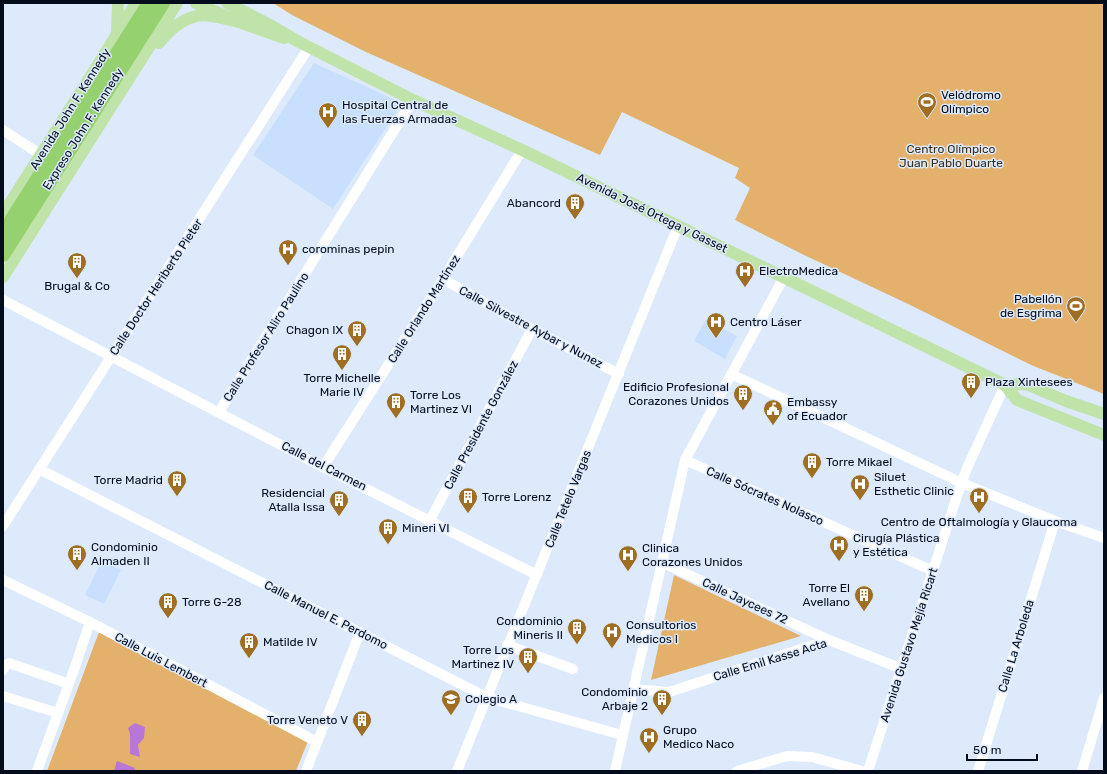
<svg xmlns="http://www.w3.org/2000/svg" width="1107" height="774" viewBox="0 0 1107 774" font-family="Rubik,sans-serif">
  <style>
    .built { fill: #c8e0fe }
    .green { fill: #e3b16c }
    .water { fill: #b976d9 }
    .lines { fill: none; stroke-linecap: round; stroke-linejoin: round }
    .minor { stroke: #fff; stroke-width: 10 }
    .major { stroke: #c0e3a9; stroke-width: 12 }
    .highway { stroke: #96d170; stroke-width: 14 }
    .labels { text-anchor: middle; dominant-baseline: central; stroke-width: 3; stroke-linejoin: round; paint-order: stroke }
    .poi-label { font-size: 12px; fill: #020c1a; stroke: #dceafc; text-anchor: start }
    .street-label { font-size: 12px; fill: #020c1a; stroke: #dceafc }
    .park-label { font-size: 12px; fill: #3b2d1a; stroke: #dceafc }
  </style>
  <rect width="100%" height="100%" fill="#dceafc"/>
  <path class="built" d="M314 63 402 103 333 209 253 155Z
    M706 319 737 336 725 359 694 341Z
    M102 560 121 570 104 604 85 595Z"/>
  <path class="green" d="M273 3H1104V394L1031 365 906 303 802 254 735 220 750 188 735 178 739 168 622 112 600 155 366 52 292 15Z
    M674 575 801 636 651 680Z
    M99 632 308 741 296 771H47Z"/>
  <path class="water" d="M135 723 145 727 144 738 138 745 140 757 130 754V734L128 728Z
    M117 761 135 768 134 771H114Z"/>
  <g class="lines">
    <path class="minor" d="M3 130 41 155
      M443 279 532 329 619 374
      M3 300 323 467 537 575
      M731 374 962 483 1055 521 1104 538
      M219 412 413 100
      M685 460 933 571
      M323 467 443 279 522 150
      M39 469 486 697 622 735
      M430 520 532 329
      M3 526 309 47
      M661 562 829 640 902 669
      M3 580 90 622 317 742
      M507 645 573 669
      M3 670 5 666 9 663 69 684
      M634 689 669 692 829 640
      M3 696 58 713
      M37 771 75 667 90 622
      M306 771 360 632
      M457 771 678 226
      M615 771 685 460 784 277
      M737 771 787 756 812 757 862 771
      M868 771 958 493 967 468 1005 385
      M978 771 1055 521
      M1082 771 1104 698"/>
    <path class="major" d="M196 3 239 22 284 38
      M227 3 270 25 299 42 413 100 522 150 1005 385 1017 400 1104 435
      M117 32 118 3
      M159 43C171 27 190 12 211 16 220 17 229 20 239 22
      M3 214 96 68 136 3
      M3 277 177 3
      M1005 385 1026 384 1066 401 1104 414"/>
    <path class="highway" d="M3 233 149 3
      M3 255 163 3"/>
  </g>
  <defs>
    <g id="stadium-pin" transform="scale(1)"><path d="M0 17L-7.5 6A9.5 9.5 0 1 1 7.5 6Z" fill="#9f6e22" stroke="#dceafc"/><path d="M0-5a6.5 5 0 1 0 0 10a6.5 5 0 1 0 0-10ZM-3.5-1.8h7v3.6h-7Z" fill="#fff"/></g>
    <g id="hospital-pin" transform="scale(1)"><path d="M0 17L-7.5 6A9.5 9.5 0 1 1 7.5 6Z" fill="#9f6e22" stroke="#dceafc"/><path d="M-5-5h3v3.5h4V-5h3V5h-3V1.5h-4V5h-3Z" fill="#fff"/></g>
    <g id="building-pin" transform="scale(1)"><path d="M0 17L-7.5 6A9.5 9.5 0 1 1 7.5 6Z" fill="#9f6e22" stroke="#dceafc"/><path d="M-4-6H4V6H1V3H-1V6H-4ZM-2.5-4.3h1.7v1.8h-1.7ZM.8-4.3h1.7v1.8H.8ZM-2.5-1h1.7V.8h-1.7ZM.8-1h1.7V.8H.8Z" fill="#fff"/></g>
    <g id="civic-pin" transform="scale(1)"><path d="M0 17L-7.5 6A9.5 9.5 0 1 1 7.5 6Z" fill="#9f6e22" stroke="#dceafc"/><path d="M-.6-6.5H3V-4.5H.6V-3L4-1V1h2V6H-6V1h2V-1L-.6-3ZM-1.2 2.5V6h2.4V2.5Z" fill="#fff"/></g>
    <g id="school-pin" transform="scale(1)"><path d="M0 17L-7.5 6A9.5 9.5 0 1 1 7.5 6Z" fill="#9f6e22" stroke="#dceafc"/><path d="M0-5L7-2L0 1L-7-2ZM-4 1L0 2.5L4 1V4Q0 6-4 4Z" fill="#fff"/></g>
  </defs>
  <g fill-rule="evenodd">
    <use href="#stadium-pin" x="927" y="102"/>
    <use href="#hospital-pin" x="328" y="112"/>
    <use href="#building-pin" x="575" y="203"/>
    <use href="#hospital-pin" x="288" y="249"/>
    <use href="#building-pin" x="77" y="262"/>
    <use href="#hospital-pin" x="745" y="271"/>
    <use href="#stadium-pin" x="1076" y="306"/>
    <use href="#hospital-pin" x="716" y="322"/>
    <use href="#building-pin" x="357" y="330"/>
    <use href="#building-pin" x="342" y="354"/>
    <use href="#building-pin" x="971" y="382"/>
    <use href="#building-pin" x="743" y="394"/>
    <use href="#building-pin" x="396" y="402"/>
    <use href="#civic-pin" x="773" y="409"/>
    <use href="#building-pin" x="812" y="462"/>
    <use href="#building-pin" x="177" y="480"/>
    <use href="#hospital-pin" x="860" y="484"/>
    <use href="#building-pin" x="468" y="497"/>
    <use href="#hospital-pin" x="979" y="497"/>
    <use href="#building-pin" x="339" y="500"/>
    <use href="#building-pin" x="388" y="528"/>
    <use href="#hospital-pin" x="839" y="545"/>
    <use href="#building-pin" x="77" y="554"/>
    <use href="#hospital-pin" x="628" y="555"/>
    <use href="#building-pin" x="864" y="595"/>
    <use href="#building-pin" x="168" y="602"/>
    <use href="#building-pin" x="577" y="628"/>
    <use href="#hospital-pin" x="612" y="632"/>
    <use href="#building-pin" x="249" y="642"/>
    <use href="#building-pin" x="528" y="657"/>
    <use href="#school-pin" x="451" y="699"/>
    <use href="#building-pin" x="662" y="699"/>
    <use href="#building-pin" x="362" y="720"/>
    <use href="#hospital-pin" x="649" y="737"/>
  </g>
  <g class="labels">
    <g class="poi-label">
      <text x="941" y="95">Velódromo<tspan x="941" dy="14">Olímpico</tspan></text>
      <text x="342" y="105">Hospital Central de<tspan x="342" dy="14">las Fuerzas Armadas</tspan></text>
      <text x="561" y="203" text-anchor="end">Abancord</text>
      <text x="302" y="249">corominas pepin</text>
      <text x="759" y="271">ElectroMedica</text>
      <text x="77" y="286" text-anchor="middle">Brugal &amp; Co</text>
      <text x="1062" y="299" text-anchor="end">Pabellón<tspan x="1062" dy="14">de Esgrima</tspan></text>
      <text x="730" y="322">Centro Láser</text>
      <text x="343" y="330" text-anchor="end">Chagon IX</text>
      <text x="342" y="378" text-anchor="middle">Torre Michelle<tspan x="342" dy="14">Marie IV</tspan></text>
      <text x="985" y="382">Plaza Xintesees</text>
      <text x="729" y="387" text-anchor="end">Edificio Profesional<tspan x="729" dy="14">Corazones Unidos</tspan></text>
      <text x="410" y="395">Torre Los<tspan x="410" dy="14">Martinez VI</tspan></text>
      <text x="787" y="402">Embassy<tspan x="787" dy="14">of Ecuador</tspan></text>
      <text x="826" y="462">Torre Mikael</text>
      <text x="874" y="477">Siluet<tspan x="874" dy="14">Esthetic Clinic</tspan></text>
      <text x="163" y="480" text-anchor="end">Torre Madrid</text>
      <text x="325" y="493" text-anchor="end">Residencial<tspan x="325" dy="14">Atalla Issa</tspan></text>
      <text x="482" y="497">Torre Lorenz</text>
      <text x="979" y="522" text-anchor="middle">Centro de Oftalmología y Glaucoma</text>
      <text x="402" y="528">Mineri VI</text>
      <text x="853" y="538">Cirugía Plástica<tspan x="853" dy="14">y Estética</tspan></text>
      <text x="91" y="547">Condominio<tspan x="91" dy="14">Almaden II</tspan></text>
      <text x="642" y="548">Clinica<tspan x="642" dy="14">Corazones Unidos</tspan></text>
      <text x="850" y="588" text-anchor="end">Torre El<tspan x="850" dy="14">Avellano</tspan></text>
      <text x="182" y="602">Torre G-28</text>
      <text x="563" y="621" text-anchor="end">Condominio<tspan x="563" dy="14">Mineris II</tspan></text>
      <text x="626" y="625">Consultorios<tspan x="626" dy="14">Medicos I</tspan></text>
      <text x="263" y="642">Matilde IV</text>
      <text x="514" y="650" text-anchor="end">Torre Los<tspan x="514" dy="14">Martinez IV</tspan></text>
      <text x="648" y="692" text-anchor="end">Condominio<tspan x="648" dy="14">Arbaje 2</tspan></text>
      <text x="465" y="699">Colegio A</text>
      <text x="348" y="720" text-anchor="end">Torre Veneto V</text>
      <text x="663" y="730">Grupo<tspan x="663" dy="14">Medico Naco</tspan></text>
    </g>
    <g class="street-label">
      <text transform="translate(70 109) rotate(-58)">Avenida John F. Kennedy</text>
      <text transform="translate(83 129) rotate(-58)">Expreso John F. Kennedy</text>
      <text transform="translate(652 213) rotate(26)">Avenida José Ortega y Gasset</text>
      <text transform="translate(156 287) rotate(-57)">Calle Doctor Heriberto Pieter</text>
      <text transform="translate(424 309) rotate(-58)">Calle Orlando Martínez</text>
      <text transform="translate(531 327) rotate(28)">Calle Silvestre Aybar y Nunez</text>
      <text transform="translate(266 337) rotate(-58)">Calle Profesor Aliro Paulino</text>
      <text transform="translate(481 425) rotate(-62)">Calle Presidente González</text>
      <text transform="translate(324 466) rotate(27)">Calle del Carmen</text>
      <text transform="translate(765 496) rotate(24)">Calle Sócrates Nolasco</text>
      <text transform="translate(568 499) rotate(-68)">Calle Tetelo Vargas</text>
      <text transform="translate(745 601) rotate(25)">Calle Jaycees 72</text>
      <text transform="translate(326 615) rotate(27)">Calle Manuel E. Perdomo</text>
      <text transform="translate(909 645) rotate(-72)">Avenida Gustavo Mejía Ricart</text>
      <text transform="translate(1016 646) rotate(-73)">Calle La Arboleda</text>
      <text transform="translate(161 660) rotate(28)">Calle Luis Lembert</text>
      <text transform="translate(770 660) rotate(-17)">Calle Emil Kasse Acta</text>
    </g>
    <g class="park-label">
      <text x="951" y="149">Centro Olímpico<tspan x="951" dy="14">Juan Pablo Duarte</tspan></text>
    </g>
  </g>
  <rect width="1107" height="774" fill="none" stroke="#020c1a" stroke-width="8"/>
  <path d="M967 754v6h70v-6" fill="none" stroke="#020c1a" stroke-width="2"/>
  <text x="973" y="754" font-size="12" fill="#020c1a" stroke="#dceafc" stroke-width="3" paint-order="stroke">50 m</text>
</svg>
